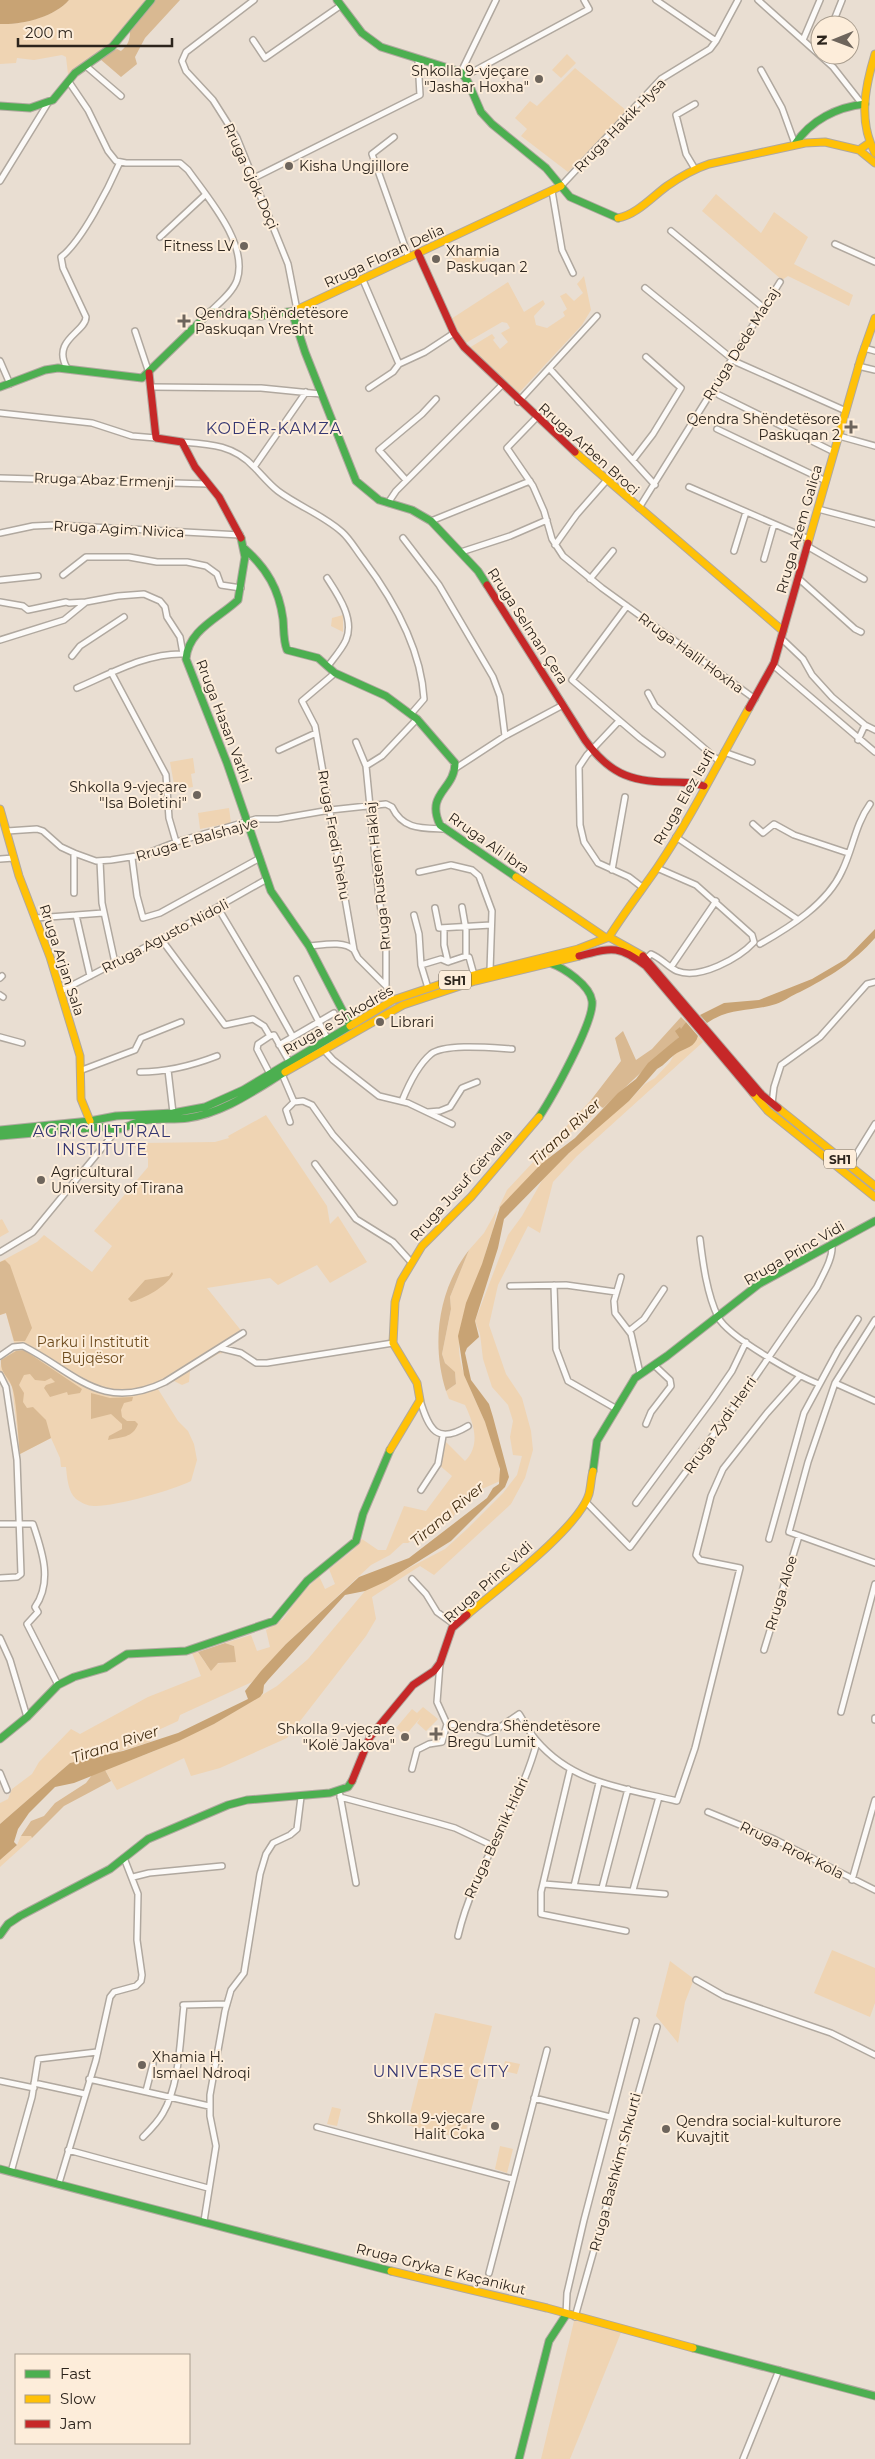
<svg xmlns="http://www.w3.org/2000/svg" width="875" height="2459" viewBox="0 0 875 2459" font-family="Montserrat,sans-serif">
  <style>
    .green { fill: #efd4b3 }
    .forest { fill: #d9b992 }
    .water { fill: #c8a374 }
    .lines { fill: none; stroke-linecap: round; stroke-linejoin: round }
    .street-casing { stroke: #b0a89f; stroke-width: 8 }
    .fast-casing { stroke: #b0a89f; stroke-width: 9 }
    .slow-casing { stroke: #b0a89f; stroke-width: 9 }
    .jam-casing { stroke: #b0a89f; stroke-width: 9 }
    .street { stroke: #fcfaf8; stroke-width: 5 }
    .fast { stroke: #4caf50; stroke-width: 7 }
    .slow { stroke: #ffc107; stroke-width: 7 }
    .jam { stroke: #c62828; stroke-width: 7 }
    .poi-dot { fill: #6e655c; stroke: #fdedda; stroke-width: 2 }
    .labels { text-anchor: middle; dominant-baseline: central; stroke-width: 4; stroke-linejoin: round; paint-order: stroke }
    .shield { fill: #fdedda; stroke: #6b6055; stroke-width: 1 }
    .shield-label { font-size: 12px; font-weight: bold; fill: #2c241c }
    .poi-label { font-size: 14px; fill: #2c241c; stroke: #fdedda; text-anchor: start }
    .street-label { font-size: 14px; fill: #2c241c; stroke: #fdedda }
    .park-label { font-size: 14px; fill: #6e4c1e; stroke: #fdedda }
    .water-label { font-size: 15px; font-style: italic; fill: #432e13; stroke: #fdedda }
    .quarter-label { font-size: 16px; letter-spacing: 1px; fill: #353772; stroke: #fdedda }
  </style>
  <rect width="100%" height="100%" fill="#e9ded2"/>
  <path class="green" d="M69 0H148L109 46 68 74 66 57 62 55 34 60 17 58 16 63 0 64V24C22 25 54 17 69 0Z
    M567 54 576 63 561 78 552 70Z
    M575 68 627 111 568 172 521 136 527 129 515 118 530 101 537 106Z
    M716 194 761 233 774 212 808 237 794 264 853 295 849 306 788 276 782 280 702 211Z
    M481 247 486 260 458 272 452 258Z
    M584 276 591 310 582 325 517 395 469 348 492 334 495 338 493 340 500 349 508 342 501 333 510 328 507 323 502 322 464 344 451 319 508 282 524 312 543 300 545 304 534 316 536 325 547 328 565 316 563 312 567 309 560 296 566 293 574 301 583 293 577 284Z
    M343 615V632L331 626 332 618Z
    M193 758 195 773 191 774 193 787 175 790 170 762Z
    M229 808 231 823 200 829 198 813Z
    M698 1036 703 1042 577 1156 553 1182 540 1233 528 1226 498 1285 489 1325 506 1374 522 1398 531 1431 533 1450 525 1478 511 1504 434 1575 420 1566 372 1597 376 1619 366 1636 287 1738 220 1768 191 1776 184 1758 117 1790 105 1770 152 1752 214 1724 277 1686 308 1659 365 1591 445 1549 467 1529 503 1493 517 1475 522 1456 513 1455 510 1437 513 1421 508 1405 492 1387 483 1359 480 1334 475 1321 508 1235 522 1216 544 1177 599 1125 629 1101 645 1084 655 1078 670 1062 675 1053C683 1051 695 1045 698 1036Z
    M591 1100 600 1107 585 1124 565 1136 551 1155 498 1209 507 1190Z
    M266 1115 327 1206 330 1224 338 1216 367 1262 330 1283 317 1265 278 1285 270 1278 207 1288 243 1333 218 1348 223 1353 218 1354 190 1371 189 1382 182 1385 174 1381 158 1389 178 1421 188 1431 194 1444 197 1460 191 1481C174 1490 113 1507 94 1506 87 1506 82 1503 76 1499 68 1492 67 1477 66 1467H61L60 1458 51 1438 20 1454 12 1386 0 1372 1 1360 16 1350 6 1313 0 1315V1262L37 1242 44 1235 92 1272 112 1246 94 1231 148 1167V1158L130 1143 132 1140 142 1143 215 1142 229 1138 228 1136Z
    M497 1210 493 1229H494C488 1239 486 1254 482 1265 468 1301 449 1338 465 1376 476 1406 502 1448 500 1481L480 1490 460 1503 453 1518 408 1543H403L390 1555 371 1565 286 1644 252 1682 180 1715 178 1721 154 1732 150 1742 101 1757 70 1763 0 1824V1803L8 1799 12 1789 32 1774 39 1762 71 1729 80 1734 148 1697 201 1676 192 1653 198 1652 206 1664 223 1663 234 1646 225 1643 251 1635 257 1651 270 1647 266 1630 283 1619 300 1595 319 1576 325 1589 335 1584 329 1569 353 1550 362 1539 378 1550H386L404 1506 426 1511 452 1476 439 1465 444 1440 465 1461C481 1445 474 1424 465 1405L449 1399 446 1391 456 1384 455 1373 445 1363 442 1354 451 1309 450 1297 469 1250 484 1233Z
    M2 1219 9 1232 0 1237V1220Z
    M423 1707 438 1719 426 1731 417 1723 421 1717 405 1736 396 1728 412 1709 417 1713Z
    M21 1836H31L32 1838 0 1867V1860L17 1845Z
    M832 1950 875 1968V2003L870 2017 814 1993Z
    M670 1961 694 1979 685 2002 678 2043 656 2016Z
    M435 2013 492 2026 464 2139 407 2125Z
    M505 2061 520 2064 517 2074 503 2071Z
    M332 2107 341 2109 337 2126 327 2124Z
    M500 2146 513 2149 507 2173 495 2169Z
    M575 2317 622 2330 570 2459H541Z"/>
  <path class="forest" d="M155 0H180L145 38 135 57 137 64 121 77 100 59 117 49 121 51C128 45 130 40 130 31Z
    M681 1017 686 1022 680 1036 603 1108 591 1100 621 1061 615 1038 623 1031 636 1060 652 1049Z
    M469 1250 450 1297 451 1309 442 1354 445 1363 455 1372 456 1384 446 1391C431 1344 438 1290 469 1250Z
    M5 1260 10 1265 32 1328 25 1341H14L6 1313 0 1315V1262Z
    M172 1272 173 1274C167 1286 144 1299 131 1302L128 1299 145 1280 169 1276Z
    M24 1350 82 1389 80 1393 68 1395 67 1392 50 1397 44 1388 46 1385 55 1382 51 1378 45 1381 35 1380 30 1374 24 1375 19 1385 24 1393 23 1402 27 1408 33 1407 46 1420 51 1438 20 1454C18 1438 17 1400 12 1387 8 1375 0 1374 1 1360L16 1351Z
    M91 1393 110 1398 133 1397 132 1401 124 1403 121 1410 122 1417 127 1421H135L138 1424C133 1438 121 1437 108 1440L109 1436 122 1429V1424L111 1414 91 1419Z
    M225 1643 234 1646 236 1662 218 1663 211 1671 198 1652Z
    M105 1770 111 1781 64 1806 32 1838 31 1836H21L31 1821 44 1816 55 1803 86 1783 92 1775Z"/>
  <path class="water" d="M0 0H69C54 17 23 25 0 24Z
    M875 929V938C853 963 829 977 800 992 792 995 785 1001 776 1004 751 1012 730 1007 707 1023L700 1015 724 1003 759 1000 812 979 846 959Z
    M686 1022 698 1036C695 1047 686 1048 677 1053 670 1057 665 1065 657 1069L629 1101 569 1153 504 1219 498 1248 475 1321 479 1337 467 1348 465 1353 471 1380 489 1404 493 1417 509 1477 505 1487 451 1541 387 1581 365 1591 345 1595 268 1680 264 1685 263 1693 260 1697 214 1724 179 1741 74 1783 55 1787 29 1813 18 1829 14 1842 17 1845 0 1860V1824L70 1763 123 1751 178 1733 248 1699 245 1691 261 1671 286 1644 359 1577 409 1558 487 1498 493 1488 499 1484 500 1469 485 1422 464 1375 458 1336 466 1303 482 1264 500 1207 541 1164 575 1138 618 1093 636 1079 648 1063 679 1037 675 1031 680 1027 681 1029Z"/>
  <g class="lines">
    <g class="street-casing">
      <path id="street" d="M254 0 186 52 182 61 186 71 213 100 237 138 288 264 297 310
        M656 0 716 41
        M758 0 833 67 862 104
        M832 25 842 0
        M253 40 265 58 340 6
        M803 40 820 0
        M86 66 121 96
        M761 70 782 108 795 144
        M461 72 496 0
        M465 76 589 9 584 0
        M69 82 88 110 108 151 116 161 126 163H180L188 170C207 197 249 244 237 280 233 292 219 303 210 312
        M394 137 372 154 409 258
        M695 169 686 154 676 115 695 104
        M254 178 420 95 418 60
        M0 181 48 103
        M561 186 661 79 710 49 716 41 738 0
        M552 191 562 250 573 273
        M671 231 764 308
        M160 237 205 195
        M835 244 875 262
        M363 280 399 364 425 352 454 333
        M645 288 736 362 846 411
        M135 331 149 373
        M864 348 875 351
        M0 361 10 384
        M858 366 875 370
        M67 368C51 340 86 332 86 317L63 268 61 257C82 241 109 187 120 162
        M549 368 655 485
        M151 387 261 388 321 394
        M369 388 393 372 399 364
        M719 395 834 452
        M518 402 597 316
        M0 413 92 423 132 436 156 438
        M536 418 507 448 533 486 544 511 552 539 563 556 602 588 755 699
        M717 429 826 481
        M839 436 875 446
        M182 442C210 444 234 445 254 467 262 475 269 484 278 491 298 506 323 515 342 532 350 539 356 550 363 559 393 599 421 647 424 699L411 714
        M633 460 653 434 681 388 646 357
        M254 467 306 392
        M0 478 208 484
        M406 480 379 450 422 414 436 399
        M689 487 809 539
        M388 503 396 491 502 385
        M639 508 780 282
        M818 509 875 524
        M431 521 530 481
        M0 533 33 526 56 525 240 535
        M403 538 439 585 493 677 500 696 505 736
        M555 545 577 514 606 481
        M807 546 864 579
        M734 551 746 512
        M461 552 510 536 547 520
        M764 559 774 524
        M63 575 86 557H129L157 562H187L206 566 217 574 221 585 241 588
        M327 578C338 595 355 619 346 640 342 649 334 658 328 666
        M798 578 855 629 861 632
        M590 579 613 551
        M0 580 38 576
        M0 602 23 606 28 610 66 602 69 603 86 602
        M627 606 572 680 640 738 662 754
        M781 638 803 659 812 675 832 697 865 725 875 730
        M0 640 64 620 86 602 118 596 144 594 160 601 165 607 167 617 180 637 183 654
        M72 656 80 646 124 617
        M773 665 875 752
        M111 672 166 775 169 818 176 842
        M335 673 302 701 315 726 354 950 358 958 386 986 393 1000
        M77 688C110 674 148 652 185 654
        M648 693 655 706 719 761
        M619 721 587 755 579 767 580 825 584 842 598 863 629 877 642 887
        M858 740 865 725
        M356 742 366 766
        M279 750 316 733
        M724 752 752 762
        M456 768 505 736 563 705
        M753 824 763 833 774 824 794 835 848 853
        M7 831 37 829 43 831 61 847 74 853 96 861 111 860 143 855 176 842 256 819H278L330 810 386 804 392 807C403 830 422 828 445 829
        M676 837 797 919
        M132 858 137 896 143 918 160 913 260 858
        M0 859 14 858
        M100 861 102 903 115 963
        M657 868 696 885 752 935 754 942
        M612 870 625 797
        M419 872 451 865 472 870 479 876 492 911 490 971
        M74 893V853
        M462 907 466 930V956L469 957 474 975
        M218 908 264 985 293 1037
        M435 908 439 928 491 925
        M76 915 90 976
        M414 915 419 934 421 965 428 988
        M36 918 103 913
        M161 939 225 1025 253 1019 264 1026 270 1036 258 1044 257 1049 270 1074
        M760 944C790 927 827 904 842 871 853 849 855 825 870 804
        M309 946C322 945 344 940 354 950
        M647 958 651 954C661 958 668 967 677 971 700 980 739 958 754 942
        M448 962 466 956
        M421 965 441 959 448 962 444 945V929
        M671 967 716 901
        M0 978 2 976
        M297 979 327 1038
        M386 985V940L379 898 366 766 382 756 417 719
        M61 991 161 939 267 879
        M0 995 3 997
        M270 1036 274 1035 290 1063
        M0 1037 22 1043
        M279 1045 334 1013
        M324 1050 333 1060 379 1096 408 1103 452 1124
        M82 1070 135 1050 141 1038 181 1022
        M168 1070 173 1113
        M140 1072C167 1072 191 1066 217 1056
        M282 1074 294 1102
        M402 1101C408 1086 418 1065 431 1054 445 1043 494 1048 512 1049
        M772 1104 774 1087 781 1065 820 1037 867 984 875 982
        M428 1112 440 1111 450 1107 462 1088 477 1082
        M290 1122 286 1110 294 1102 303 1101 312 1105 333 1135 394 1202
        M315 1164 356 1219 393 1242 411 1262
        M849 1166 875 1124
        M700 1239C703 1264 707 1294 718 1317 728 1337 798 1376 819 1384
        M0 1252 33 1232 116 1131
        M621 1277 614 1301 615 1313 631 1334 640 1373
        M554 1285 556 1349 568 1381 615 1408
        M510 1286 566 1285 616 1292
        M875 1320 835 1383 808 1462 789 1532 875 1563
        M629 1331 644 1319 664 1289
        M220 1348 241 1353 256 1363H267L393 1343
        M0 1356 13 1347 23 1346C75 1372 101 1413 165 1382L243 1333
        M0 1375 6 1387 17 1460 21 1574 17 1577 0 1578
        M835 1383 875 1401
        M420 1400C429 1430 437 1445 468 1426
        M646 1424 651 1412 671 1386 670 1380 654 1365
        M421 1490 438 1464 443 1436
        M586 1502 630 1547 740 1399 817 1287C823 1274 833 1259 832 1245
        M636 1503 712 1400 732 1371 746 1342
        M0 1524H33C42 1551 53 1581 35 1607L38 1612 27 1624 58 1685
        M769 1539 804 1413 838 1350 858 1319
        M412 1579 426 1594 437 1612 455 1625
        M0 1638 10 1660 27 1717
        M764 1650 799 1536
        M440 1663 437 1702 447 1724 471 1727 487 1733 500 1727 519 1714C525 1723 529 1732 536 1740 573 1784 624 1788 677 1801L695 1748 740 1568 700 1560 696 1555 711 1496 723 1469 767 1413 800 1376
        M841 1712 875 1584
        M875 1720V1718
        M412 1769 417 1750 429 1744 442 1742 447 1724
        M570 1770 541 1892V1914L626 1931
        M0 1773 7 1790
        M340 1795 356 1883
        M340 1797 434 1822 455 1828 493 1846
        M708 1812 774 1839 875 1890
        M133 1877 149 1873 222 1866
        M852 1880 875 1800
        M544 1884 665 1894
        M574 1886 599 1783
        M602 1888 628 1789
        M633 1890 659 1797
        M458 1936C474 1867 519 1810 537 1742
        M696 1980 724 1996 831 2033 875 2055
        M183 2005 227 2004
        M89 2079 209 2106
        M0 2081 34 2088
        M34 2083 85 2094
        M146 2091 153 2064
        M534 2098 610 2117
        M317 2127 512 2179
        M143 2137C150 2130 158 2122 163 2113 180 2084 180 2038 184 2005
        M68 2150 208 2188
        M11 2172 32 2097 38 2059 97 2052
        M59 2183 96 2060 110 1997 114 1992 136 1986 141 1981 142 1975 137 1940 138 1894 124 1858
        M204 2221 216 2146 210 2116V2095L225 2011 231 1990 244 1973 260 1874 266 1854 273 1843 290 1835 297 1829 301 1797
        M489 2273 547 2050
        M566 2315 567 2293 584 2220 636 2021
        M575 2317 657 2027
        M743 2459 779 2370"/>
    </g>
    <g class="fast-casing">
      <path id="fast" d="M337 0 362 33 381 47 461 72 468 82 481 112 492 124 546 168 570 197 618 218
        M0 106 30 108 53 100 75 73 112 47 151 0
        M795 144C811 120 837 107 865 104
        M292 312 305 352 356 481 379 500 412 510 431 521 478 571 487 585
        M0 387 45 370 58 368 142 378 210 312 261 316 294 311
        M241 538 245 557 238 600C219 618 188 630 186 659L227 763 271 891 309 946 350 1025
        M245 549C267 569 279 589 283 619 284 629 283 640 287 650L318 658 335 673 386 696 417 719 455 763C455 790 425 793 440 825L516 877
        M539 1117C551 1099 595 1021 592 1001 590 985 564 968 550 963
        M0 1130 90 1121 116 1116 173 1113 205 1107 243 1090 350 1026
        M0 1136 102 1127C125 1133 122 1126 142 1121 157 1118 173 1120 188 1118 224 1113 255 1090 285 1072
        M593 1471 597 1441 635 1378 667 1356 759 1284 875 1221
        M0 1739 27 1717 58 1685 74 1677 105 1668 127 1654 186 1651 274 1621 307 1581 356 1541 363 1514 390 1450
        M0 1935 8 1924 20 1916 110 1869 148 1839 228 1805 247 1800 330 1793 348 1787 352 1781
        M0 2169 391 2271
        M693 2348 875 2396
        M519 2459 549 2341 566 2315"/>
    </g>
    <g class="slow-casing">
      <path id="slow" d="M875 54C865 87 858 121 875 153
        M859 150 875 163
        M618 218C636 215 652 197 667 186 680 177 694 169 709 164L805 143 825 142 859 150 869 143
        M294 311 561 186
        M575 452 783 631
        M808 543 861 358 875 318
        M0 809 19 876 50 957 80 1056 81 1099 90 1121
        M516 877 606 938
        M609 937C624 913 641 891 657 868 691 818 719 761 749 708
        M350 1026 393 1000 450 981 578 949 609 937 643 956
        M285 1072 403 1005 475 981 579 956
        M753 1093 768 1111 875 1197
        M778 1108 875 1186
        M390 1450 420 1400 417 1383 393 1343 395 1302 401 1281 422 1246 471 1197 539 1117
        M467 1615C496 1590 579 1528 589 1494 591 1486 591 1478 593 1471
        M391 2271 547 2308 693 2348"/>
    </g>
    <g class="jam-casing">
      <path id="jam" d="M418 253 454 333 464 347 575 452
        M149 373 156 438 182 442 195 467 219 497 241 538
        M487 585 585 740C608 772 629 782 669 782 681 782 692 782 704 786
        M749 708 774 663 808 543
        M579 956C611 948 618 944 646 966L753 1093
        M643 956 762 1095 778 1108
        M352 1781 370 1737 413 1685 434 1671 440 1663 452 1628 467 1615"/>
    </g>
    <use href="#street" class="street"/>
    <use href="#fast" class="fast"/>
    <use href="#slow" class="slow"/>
    <use href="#jam" class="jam"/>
  </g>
  <g class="poi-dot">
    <circle cx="539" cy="79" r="5"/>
    <circle cx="289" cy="166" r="5"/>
    <circle cx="244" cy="246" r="5"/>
    <circle cx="436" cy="259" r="5"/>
    <path d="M181.5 313.5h5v5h5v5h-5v5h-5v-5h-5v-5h5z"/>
    <path d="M848.5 419.5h5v5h5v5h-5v5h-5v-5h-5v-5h5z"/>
    <circle cx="197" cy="795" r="5"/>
    <circle cx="380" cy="1022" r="5"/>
    <circle cx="41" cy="1180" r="5"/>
    <path d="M433.5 1726.5h5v5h5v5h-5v5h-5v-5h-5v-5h5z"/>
    <circle cx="405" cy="1737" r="5"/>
    <circle cx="142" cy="2065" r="5"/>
    <circle cx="495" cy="2126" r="5"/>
    <circle cx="666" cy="2129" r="5"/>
  </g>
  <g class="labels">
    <g class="shield">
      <rect x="439" y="970.5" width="32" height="19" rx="4"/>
      <rect x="824" y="1149.5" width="32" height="19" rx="4"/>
    </g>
    <g class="shield-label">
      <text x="455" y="980">SH1</text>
      <text x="840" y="1159">SH1</text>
    </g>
    <g class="poi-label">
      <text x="529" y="71" text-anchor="end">Shkolla 9-vjeçare<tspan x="529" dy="16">"Jashar Hoxha"</tspan></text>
      <text x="299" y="166">Kisha Ungjillore</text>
      <text x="234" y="246" text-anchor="end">Fitness LV</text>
      <text x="446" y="251">Xhamia<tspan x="446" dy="16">Paskuqan 2</tspan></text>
      <text x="195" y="313">Qendra Shëndetësore<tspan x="195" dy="16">Paskuqan Vresht</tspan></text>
      <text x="840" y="419" text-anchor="end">Qendra Shëndetësore<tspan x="840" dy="16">Paskuqan 2</tspan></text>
      <text x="187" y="787" text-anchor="end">Shkolla 9-vjeçare<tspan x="187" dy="16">"Isa Boletini"</tspan></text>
      <text x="390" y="1022">Librari</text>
      <text x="51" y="1172">Agricultural<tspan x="51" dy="16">University of Tirana</tspan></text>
      <text x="447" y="1726">Qendra Shëndetësore<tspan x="447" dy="16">Bregu Lumit</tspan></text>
      <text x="395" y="1729" text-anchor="end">Shkolla 9-vjeçare<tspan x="395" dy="16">"Kolë Jakova"</tspan></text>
      <text x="152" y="2057">Xhamia H.<tspan x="152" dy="16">Ismael Ndroqi</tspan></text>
      <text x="485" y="2118" text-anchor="end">Shkolla 9-vjeçare<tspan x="485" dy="16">Halit Coka</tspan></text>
      <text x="676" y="2121">Qendra social-kulturore<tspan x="676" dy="16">Kuvajtit</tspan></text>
    </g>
    <g class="street-label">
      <text transform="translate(620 125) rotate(-46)">Rruga Hakik Hysa</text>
      <text transform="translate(251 176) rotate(66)">Rruga Gjok Doçi</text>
      <text transform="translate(384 256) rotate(-25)">Rruga Floran Delia</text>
      <text transform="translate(741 344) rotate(-58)">Rruga Dede Macaj</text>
      <text transform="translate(589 449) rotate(42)">Rruga Arben Broci</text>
      <text transform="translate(104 480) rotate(2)">Rruga Abaz Ermenji</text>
      <text transform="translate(119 529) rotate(3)">Rruga Agim Nivica</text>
      <text transform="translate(799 529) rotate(-74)">Rruga Azem Galica</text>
      <text transform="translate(528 626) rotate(57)">Rruga Selman Çera</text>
      <text transform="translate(691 653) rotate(36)">Rruga Halil Hoxha</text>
      <text transform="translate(224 721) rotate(69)">Rruga Hasan Vathi</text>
      <text transform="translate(684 797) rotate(-60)">Rruga Elez Isufi</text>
      <text transform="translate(334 835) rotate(80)">Rruga Fredi Shehu</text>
      <text transform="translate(197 839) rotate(-16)">Rruga E Balshajve</text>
      <text transform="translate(489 843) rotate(35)">Rruga Ali Ibra</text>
      <text transform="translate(378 876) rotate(-96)">Rruga Rustem Haklaj</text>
      <text transform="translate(165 936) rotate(-28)">Rruga Agusto Nidoli</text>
      <text transform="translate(62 960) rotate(72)">Rruga Arjan Sala</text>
      <text transform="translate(338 1020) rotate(-30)">Rruga e Shkodrës</text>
      <text transform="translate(461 1185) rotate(-48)">Rruga Jusuf Gërvalla</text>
      <text transform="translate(794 1253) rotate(-30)">Rruga Princ Vidi</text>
      <text transform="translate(720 1425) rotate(-55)">Rruga Zydi Herri</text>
      <text transform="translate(488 1582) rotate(-42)">Rruga Princ Vidi</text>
      <text transform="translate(781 1593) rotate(-73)">Rruga Aloe</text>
      <text transform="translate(496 1838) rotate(-65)">Rruga Besnik Hidri</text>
      <text transform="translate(792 1850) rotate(26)">Rruga Rrok Kola</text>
      <text transform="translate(615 2172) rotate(-75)">Rruga Bashkim Shkurti</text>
      <text transform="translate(441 2269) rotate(14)">Rruga Gryka E Kaçanikut</text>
    </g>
    <g class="park-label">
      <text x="93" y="1342">Parku i Institutit<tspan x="93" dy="16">Bujqësor</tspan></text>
    </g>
    <g class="water-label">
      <text transform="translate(565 1132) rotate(-43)">Tirana River</text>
      <text transform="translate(447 1514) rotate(-40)">Tirana River</text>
      <text transform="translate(115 1744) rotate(-18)">Tirana River</text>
    </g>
    <g class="quarter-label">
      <text x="274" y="428">KODËR-KAMZA</text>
      <text x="102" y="1131">AGRICULTURAL<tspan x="102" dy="18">INSTITUTE</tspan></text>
      <text x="441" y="2071">UNIVERSE CITY</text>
    </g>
  </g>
  <rect x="15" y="2354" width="175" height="90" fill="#fdedda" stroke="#a99d8e"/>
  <rect x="25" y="2370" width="25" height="8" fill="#4caf50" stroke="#a99d8e"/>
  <text x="60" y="2379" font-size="15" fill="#2c241c">Fast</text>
  <rect x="25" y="2395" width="25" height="8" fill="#ffc107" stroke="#a99d8e"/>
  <text x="60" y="2404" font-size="15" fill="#2c241c">Slow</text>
  <rect x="25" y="2420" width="25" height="8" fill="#c62828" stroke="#a99d8e"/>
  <text x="60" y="2429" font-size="15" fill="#2c241c">Jam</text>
  <g transform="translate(835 40) rotate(269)"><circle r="24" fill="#fdedda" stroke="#a99d8e"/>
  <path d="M0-4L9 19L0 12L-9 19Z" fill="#6e655c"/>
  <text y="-8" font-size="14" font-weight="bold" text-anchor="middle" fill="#2c241c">N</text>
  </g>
  <path d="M18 38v8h154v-8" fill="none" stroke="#2c241c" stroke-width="2.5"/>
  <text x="25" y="38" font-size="15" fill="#2c241c" stroke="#fdedda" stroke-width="4" paint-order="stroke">200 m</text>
</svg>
